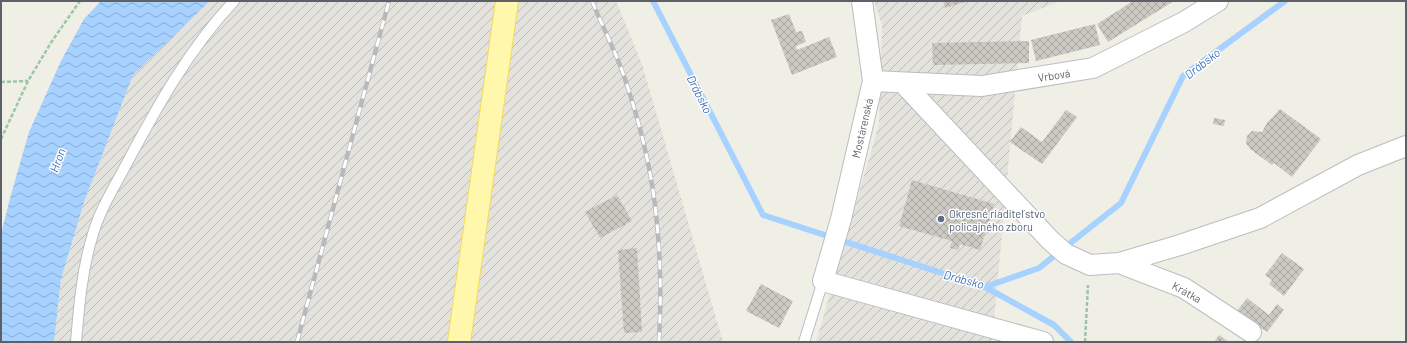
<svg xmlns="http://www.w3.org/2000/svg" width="1407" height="343" viewBox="0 0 1407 343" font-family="Barlow,sans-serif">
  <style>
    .industrial { fill: url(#industrial-furrows) }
    .water { fill: url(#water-waves) }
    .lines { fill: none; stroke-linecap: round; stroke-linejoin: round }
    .stream { stroke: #a7d1ff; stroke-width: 6 }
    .building { fill: url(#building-cross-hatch) }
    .lane-casing { stroke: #babdc2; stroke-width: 12 }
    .street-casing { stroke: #babdc2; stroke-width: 22 }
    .primary-casing { stroke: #f7d857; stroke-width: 24 }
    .path { stroke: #99c7aa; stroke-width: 2.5; stroke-dasharray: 4 2; stroke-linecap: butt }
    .lane { stroke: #fff; stroke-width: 10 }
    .street { stroke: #fff; stroke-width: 20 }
    .primary { stroke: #fff8ac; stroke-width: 22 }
    .rail-casing { stroke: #b8b9ba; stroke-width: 4.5 }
    .rail { stroke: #fff; stroke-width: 3; stroke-dasharray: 9; stroke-linecap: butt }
    .service-dot { fill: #5c6f8a; stroke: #fff; stroke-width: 1.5 }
    .labels { text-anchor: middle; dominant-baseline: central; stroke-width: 3; stroke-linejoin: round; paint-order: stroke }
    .street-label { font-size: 11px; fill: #5d6067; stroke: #fff }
    .service-label { font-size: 11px; fill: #4e5e75; stroke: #fff; text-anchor: start }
    .water-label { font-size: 12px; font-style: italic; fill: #4074c0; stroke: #fff }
  </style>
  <defs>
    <pattern id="industrial-furrows" width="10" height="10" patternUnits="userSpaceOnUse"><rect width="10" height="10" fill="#e4e2dd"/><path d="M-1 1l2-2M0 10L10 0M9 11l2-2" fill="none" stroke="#bcbbb7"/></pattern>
    <pattern id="water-waves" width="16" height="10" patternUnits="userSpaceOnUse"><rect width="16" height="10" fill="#a7d1ff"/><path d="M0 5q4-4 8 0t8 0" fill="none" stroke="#8badd2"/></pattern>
    <pattern id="building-cross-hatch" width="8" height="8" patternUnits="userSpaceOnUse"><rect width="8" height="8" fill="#cbc9c2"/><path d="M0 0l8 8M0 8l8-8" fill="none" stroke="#a8a7a1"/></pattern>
  </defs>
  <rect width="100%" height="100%" fill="#f0efe5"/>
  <path class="industrial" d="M210 1H616L642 64 723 342H54L61 279 84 202 133 75Z
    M874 1H1060L1022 16 992 342H816L879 124 882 25Z"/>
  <path class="water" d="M101 1H210L133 75 84 202 61 279 54 342H1V234L12 191 29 132 61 61 84 19Z"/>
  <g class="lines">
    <path class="stream" d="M653 1 763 215 985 287 1039 268 1121 203 1183 76 1285 1
      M985 287 1054 325 1071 342"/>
  </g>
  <path class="building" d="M943 1H968L945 8Z
    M1133 1H1174L1108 42 1097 24Z
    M789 14 796 32 802 31 806 42 796 46 797 50 829 37 837 57 792 75 771 20Z
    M1095 24 1100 45 1036 61 1031 40Z
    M1029 41V63L933 65 932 43Z
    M1280 109 1321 139 1292 177 1274 163 1272 165 1268 162 1250 149 1246 143 1247 136 1252 131 1262 132 1267 123Z
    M1066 110 1077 117 1042 164 1010 142 1021 127 1042 142Z
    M1214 118 1225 120 1224 126 1213 124Z
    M912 180 994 204 980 250 960 244 958 250 950 248 952 241 899 226Z
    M617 195 632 221 600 238 585 212Z
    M637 248 642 332 624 333 618 250Z
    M1282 253 1304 269 1284 296 1269 284 1272 280 1265 275Z
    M761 284 793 301 779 328 746 311Z
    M1247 298 1269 315 1277 304 1284 310 1267 332 1237 311Z
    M1219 335 1229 342H1214Z"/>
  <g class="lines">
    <g class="lane-casing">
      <path id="lane" d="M76 342C79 306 82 269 93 234 100 209 115 186 127 163 158 105 189 49 234 1
        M804 342 823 281"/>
    </g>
    <g class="street-casing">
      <path id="street" d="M862 1 873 81 841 219 823 281 1043 342
        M873 81 982 86 1093 68 1184 22 1218 1
        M903 83 1050 240 1066 254 1090 265 1119 263 1180 245 1260 218 1358 165 1406 146
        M1119 263 1184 288 1251 332"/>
    </g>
    <g class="primary-casing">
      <path id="primary" d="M459 342 507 1"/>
    </g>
    <path class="path" d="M1 82 28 81
      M1 139 28 81 52 41 80 1
      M1085 342 1088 285"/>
    <use href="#lane" class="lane"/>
    <use href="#street" class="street"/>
    <use href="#primary" class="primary"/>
    <g class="rail-casing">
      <path id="rail" d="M592 1C603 28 617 54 626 82 641 127 653 176 657 224 661 263 661 303 659 342
        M297 342 389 1"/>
    </g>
    <use href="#rail" class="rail"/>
  </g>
  <circle class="service-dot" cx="941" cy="219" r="4"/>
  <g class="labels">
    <g class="street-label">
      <text transform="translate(1054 75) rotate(-9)">Vrbová</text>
      <text transform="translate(862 128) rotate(-77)">Mostárenská</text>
      <text transform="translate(1187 292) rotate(29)">Krátka</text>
    </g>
    <g class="service-label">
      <text x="949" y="213">Okresné riaditeľstvo<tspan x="949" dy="13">policajného zboru</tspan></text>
    </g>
    <g class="water-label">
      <text transform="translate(1202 63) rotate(-38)">Drábsko</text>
      <text transform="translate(700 94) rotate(63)">Drábsko</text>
      <text transform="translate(57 160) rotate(-70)">Hron</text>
      <text transform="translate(964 279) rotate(15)">Drábsko</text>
    </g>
  </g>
  <rect width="1407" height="343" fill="none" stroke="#5d6067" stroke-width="4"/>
</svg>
